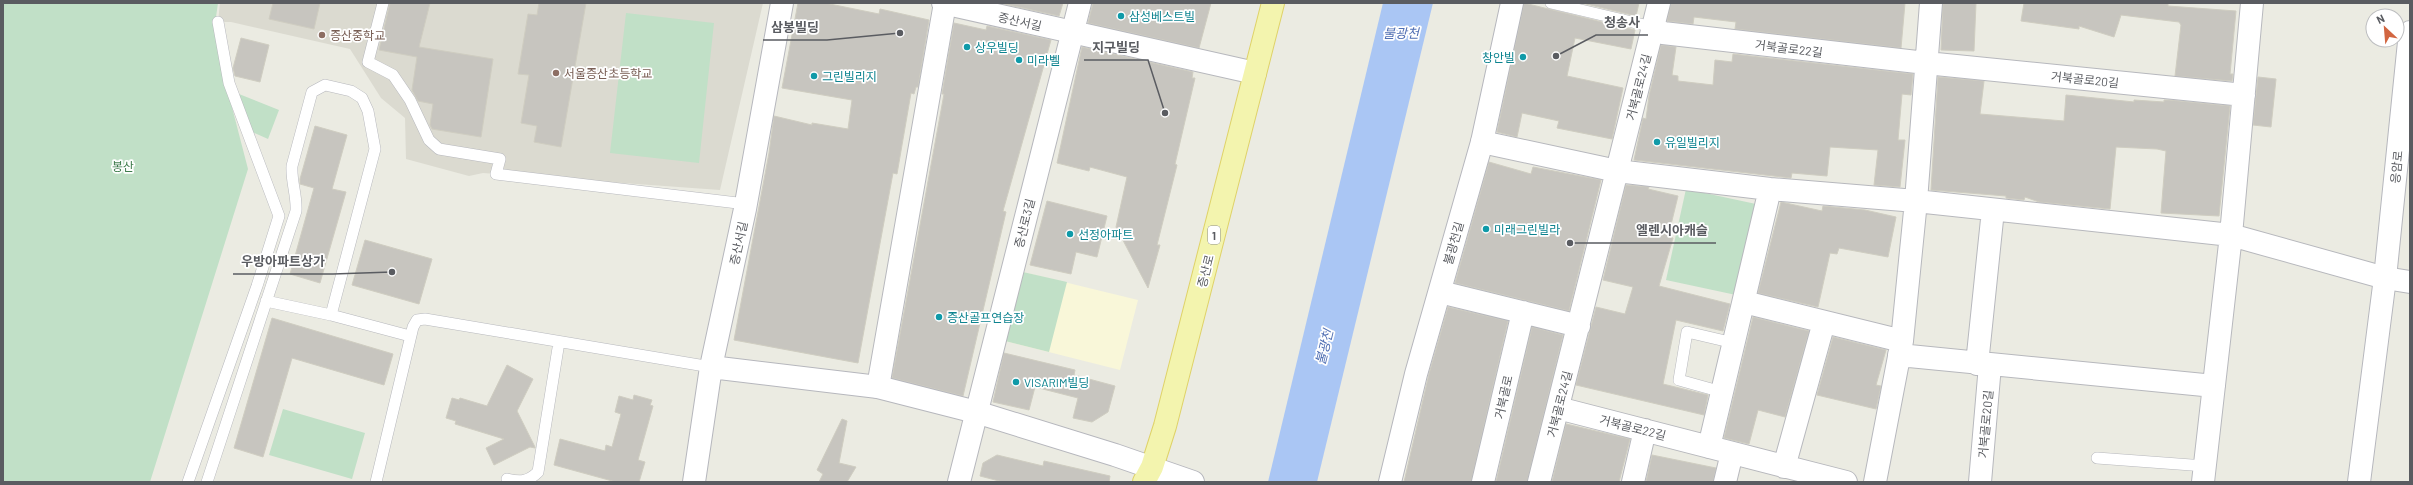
<svg xmlns="http://www.w3.org/2000/svg" width="2413" height="485" viewBox="0 0 2413 485" font-family="Barlow,'Noto Sans KR',sans-serif">
  <style>
    .commercial { fill: #f9f7d9 }
    .education { fill: #dbdad0 }
    .green { fill: #c1e0c7 }
    .water { fill: #aac6f4 }
    .building { fill: #c7c5bf; stroke: #cfcdc1 }
    .lines { fill: none; stroke-linecap: round; stroke-linejoin: round }
    .lane-casing { stroke: #b7b8bd; stroke-width: 12 }
    .street-casing { stroke: #b7b8bd; stroke-width: 24 }
    .secondary-casing { stroke: #b6b7bd; stroke-width: 24 }
    .primary-casing { stroke: #dfd268; stroke-width: 24 }
    .lane { stroke: #fff; stroke-width: 11 }
    .street { stroke: #fff; stroke-width: 22 }
    .secondary { stroke: #fff; stroke-width: 22 }
    .primary { stroke: #f3f4ae; stroke-width: 22 }
    .culture-dot { fill: #0f9aa8; stroke: #fff; stroke-width: 1.5 }
    .education-dot { fill: #8d6e63; stroke: #fff; stroke-width: 1.5 }
    .labels { text-anchor: middle; dominant-baseline: central; stroke-width: 3.5; stroke-linejoin: round; paint-order: stroke }
    .shield { fill: #fff; stroke: #8c8d90; stroke-width: 1 }
    .shield-label { font-size: 11px; font-weight: bold; fill: #5a5c61 }
    .culture-label { font-size: 12px; fill: #0d838f; stroke: #fff; text-anchor: start }
    .street-label { font-size: 12px; fill: #5a5c61; stroke: #fff }
    .education-label { font-size: 12px; fill: #785e54; stroke: #fff; text-anchor: start }
    .park-label { font-size: 12px; fill: #3e7c4c; stroke: #fff }
    .water-label { font-size: 13px; font-style: italic; fill: #506fb3; stroke: #fff }
    .leader { fill: none; stroke: #5a5c61; stroke-width: 1.5 }
    .callout-dot { fill: #5a5c61; stroke: #fff; stroke-width: 1.5 }
    .callout-label { font-size: 13px; text-anchor: middle; font-weight: bold; fill: #5a5c61; stroke: #fff; stroke-width: 3.5; stroke-linejoin: round; paint-order: stroke }
  </style>
  <rect width="100%" height="100%" fill="#ebebe2"/>
  <path class="commercial" d="M1023 272 1138 300 1120 370 1005 341Z"/>
  <path class="education" d="M220 3H763L720 190 483 173 469 176 406 159 405 118 381 98 350 49 231 22H218Z"/>
  <path class="green" d="M3 3H218L215 24 227 88 248 169 150 482H3Z
    M626 13 714 23 699 163 610 153Z
    M239 94 279 110 268 139 250 131Z
    M1686 189 1756 204 1736 295 1666 280Z
    M1023 272 1067 282 1049 352 1005 341Z
    M283 409 365 433 352 479 269 455Z"/>
  <path class="water" d="M1383 3H1433L1317 482H1268Z"/>
  <path class="building" d="M273 3H320L314 29 269 19Z
    M390 3H430L419 47 493 59 481 137 432 129 430 125 433 104 418 101 412 90 417 57 379 50Z
    M539 3H586L561 147 534 142 537 126 521 123 529 75 518 74 528 14 537 15Z
    M798 3H825L879 14 880 9 929 20 918 87H916L914 94 911 93 897 174 893 173 858 363 734 340 769 153 774 116 812 125V123L848 129 852 100 782 88Z
    M1000 3H1063L1059 16Z
    M1093 3H1211L1199 48 1088 23Z
    M1524 3 1635 30 1631 49 1575 38 1567 76 1623 88 1612 139 1557 128 1559 121 1522 113 1517 137 1497 132Z
    M1582 3H1639L1636 16Z
    M1671 3H1905L1901 48 1735 29 1736 22 1694 17 1693 24 1667 21Z
    M1943 3H1976L1974 51 1941 50Z
    M2024 3H2168V6L2236 11 2230 74H2233L2232 81 2175 76 2181 25 2179 22 2121 15 2114 37 2079 26V29L2021 21Z
    M954 23 986 30 987 26 1051 40 1003 211 1006 212 963 396 892 378 944 94H942Z
    M241 38 269 45 260 82 235 76 233 68Z
    M1661 45 1676 47 1672 75 1678 76V81L1713 85 1715 60 1732 62 1733 54 1913 74 1911 95 1902 94 1898 140H1905L1900 187 1874 185 1878 150 1830 147 1827 176 1792 173 1791 178 1634 160 1643 118 1646 119 1649 96Z
    M1082 47 1193 72 1192 78H1195L1175 164 1177 165 1157 245H1160L1148 288 1116 227 1127 177 1090 167 1089 171 1057 163Z
    M1938 77 1984 81 1980 114 2064 121 2066 95 2134 102V100L2164 102V100H2169L2230 106 2219 216 2161 213 2166 151 2157 149 2116 147 2110 209 2039 202 2025 197 2024 200 2006 198V196L1931 190Z
    M2258 77 2276 79 2271 127 2253 125Z
    M315 126 347 135 332 189 346 192 320 283 290 274 314 188 300 184V179Z
    M1489 162 1531 174 1533 167 1601 180 1569 311 1455 283Z
    M1626 185 1649 187 1648 189 1678 196 1668 237 1673 238 1659 286 1730 304 1723 331 1676 320 1663 384 1708 395 1704 415 1576 385 1596 307 1625 314 1633 287 1603 280Z
    M1047 201 1107 216 1097 257 1076 252 1071 274 1030 265Z
    M1781 202 1822 211 1823 206 1865 210 1896 217 1888 257 1839 248 1837 254 1830 253 1818 307 1758 293Z
    M365 240 432 259 419 304 352 285Z
    M1448 307 1508 321 1471 482H1404L1429 374Z
    M1753 317 1809 331 1785 417 1758 410 1749 444 1724 438Z
    M272 318 393 354 384 385 292 358 263 457 234 448Z
    M1532 327 1563 335 1527 482H1496Z
    M1833 337 1886 350 1876 385 1881 386 1876 409 1817 395Z
    M1004 353 1075 370 1074 375 1115 386 1108 412 1092 422 1073 418 1078 398 1035 387 1029 410 993 402Z
    M507 365 533 379 517 411 535 447V448L530 447 494 465 486 448 504 439 455 424 456 421 446 418 452 398 459 400 460 398 487 406Z
    M634 395 652 400 650 405 653 406 638 460 645 462 639 482H616L554 465 560 439 605 451 606 445 612 447 621 414 615 412 619 396 633 400Z
    M842 419 847 421 839 463 856 467 847 482H819L823 474 817 470Z
    M1566 424 1630 439 1619 482H1552Z
    M997 455 1043 466 1044 461 1110 476 1109 482H1003L980 476 983 463Z
    M1652 455 1716 468 1713 482H1646Z"/>
  <g class="lines">
    <g class="lane-casing">
      <path id="lane" d="M383 3 368 62 393 75 410 100 429 140 439 149 500 159 496 174 746 204
        M1551 3 1653 27
        M266 301 331 315
        M1722 392 1679 380 1687 332 1734 343
        M2097 458 2205 466
        M507 479C520 482 528 482 538 472L559 342
        M188 482 257 286 279 216 229 83 218 22
        M207 482 296 211C297 195 291 182 292 166L312 92 325 85 351 91 362 98 368 111 375 149 331 315 410 336
        M376 482 413 327 417 320 425 319 711 367"/>
    </g>
    <g class="street-casing">
      <path id="street" d="M943 3 1255 73
        M1653 27 1663 33 1926 63 2244 95
        M1482 142 1617 171 1770 189 1916 201 2231 235 2385 278 2410 282
        M1440 292 1579 326
        M1744 302 1902 341
        M1899 355 2214 386
        M1977 364 1993 210
        M878 387 945 3
        M1558 408 1846 482
        M1709 447 1770 189
        M1784 467 1824 322
        M959 482 1080 3
        M1483 482 1523 312
        M1539 482 1659 3
        M1633 482 1645 430
        M1725 482 1732 453
        M1875 482 1902 341 1916 201 1931 3
        M1980 482 1990 365
        M2203 482 2231 235 2252 3"/>
    </g>
    <g class="secondary-casing">
      <path id="secondary" d="M711 367 878 387 976 412 1115 455 1193 482
        M694 482 711 367 745 209 782 3
        M1390 482 1416 374 1482 142 1512 3
        M2359 482 2385 278 2410 32"/>
    </g>
    <g class="primary-casing">
      <path id="primary" d="M1144 482 1152 467 1165 426 1273 3"/>
    </g>
    <use href="#lane" class="lane"/>
    <use href="#street" class="street"/>
    <use href="#secondary" class="secondary"/>
    <use href="#primary" class="primary"/>
  </g>
  <g class="culture-dot">
    <circle cx="1121" cy="16" r="4"/>
    <circle cx="967" cy="47" r="4"/>
    <circle cx="1523" cy="57" r="4"/>
    <circle cx="1019" cy="60" r="4"/>
    <circle cx="814" cy="76" r="4"/>
    <circle cx="1657" cy="142" r="4"/>
    <circle cx="1486" cy="229" r="4"/>
    <circle cx="1070" cy="234" r="4"/>
    <circle cx="939" cy="317" r="4"/>
    <circle cx="1016" cy="382" r="4"/>
  </g>
  <g class="education-dot">
    <circle cx="322" cy="35" r="4"/>
    <circle cx="556" cy="73" r="4"/>
  </g>
  <g class="labels">
    <rect class="shield" x="1208" y="226" width="12" height="18" rx="3"/>
    <g class="shield-label">
      <text x="1214" y="235">1</text>
    </g>
    <g class="culture-label">
      <text x="1129" y="16">삼성베스트빌</text>
      <text x="975" y="47">상우빌딩</text>
      <text x="1515" y="57" text-anchor="end">창안빌</text>
      <text x="1027" y="60">미라벨</text>
      <text x="822" y="76">그린빌리지</text>
      <text x="1665" y="142">유일빌리지</text>
      <text x="1494" y="229">미래그린빌라</text>
      <text x="1078" y="234">선정아파트</text>
      <text x="947" y="317">증산골프연습장</text>
      <text x="1024" y="382">VISARIM빌딩</text>
    </g>
    <g class="street-label">
      <text transform="translate(1020 21) rotate(13)">증산서길</text>
      <text transform="translate(1789 48) rotate(7)">거북골로22길</text>
      <text transform="translate(2085 79) rotate(6)">거북골로20길</text>
      <text transform="translate(1638 87) rotate(-76)">거북골로24길</text>
      <text transform="translate(2396 167) rotate(-84)">응암로</text>
      <text transform="translate(1024 223) rotate(-76)">증산로3길</text>
      <text transform="translate(738 243) rotate(-78)">증산서길</text>
      <text transform="translate(1453 243) rotate(-74)">불광천길</text>
      <text transform="translate(1205 271) rotate(-76)">증산로</text>
      <text transform="translate(1503 397) rotate(-77)">거북골로</text>
      <text transform="translate(1559 404) rotate(-76)">거북골로24길</text>
      <text transform="translate(1985 424) rotate(-85)">거북골로20길</text>
      <text transform="translate(1633 427) rotate(14)">거북골로22길</text>
    </g>
    <g class="education-label">
      <text x="330" y="35">증산중학교</text>
      <text x="564" y="73">서울증산초등학교</text>
    </g>
    <g class="park-label">
      <text x="123" y="166">봉산</text>
    </g>
    <g class="water-label">
      <text x="1401" y="33">불광천</text>
      <text transform="translate(1324 347) rotate(-76)">불광천</text>
    </g>
  </g>
  <path class="leader" d="M1556 56L1596 35H1648M900 33L827 40H763M1165 113L1148 60H1084M1570 243L1628 243H1716M392 272L333 274H233"/>
  <g class="callout-dot">
    <circle cx="1556" cy="56" r="4"/>
    <circle cx="900" cy="33" r="4"/>
    <circle cx="1165" cy="113" r="4"/>
    <circle cx="1570" cy="243" r="4"/>
    <circle cx="392" cy="272" r="4"/>
  </g>
  <g class="callout-label">
    <text x="1622" y="27">청송사</text>
    <text x="795" y="32">삼봉빌딩</text>
    <text x="1116" y="52">지구빌딩</text>
    <text x="1672" y="235">엘렌시아캐슬</text>
    <text x="283" y="266">우방아파트상가</text>
  </g>
  <rect width="2413" height="485" fill="none" stroke="#5a5c61" stroke-width="8"/>
  <g transform="translate(2385 28) rotate(334)"><circle r="19" fill="#ffffff" stroke="#bdbec0"/>
  <path d="M0-3L7 15L0 10L-7 15Z" fill="#d26641"/>
  <text y="-6" font-size="11" font-weight="bold" text-anchor="middle" fill="#5a5c61">N</text>
  </g>
</svg>
